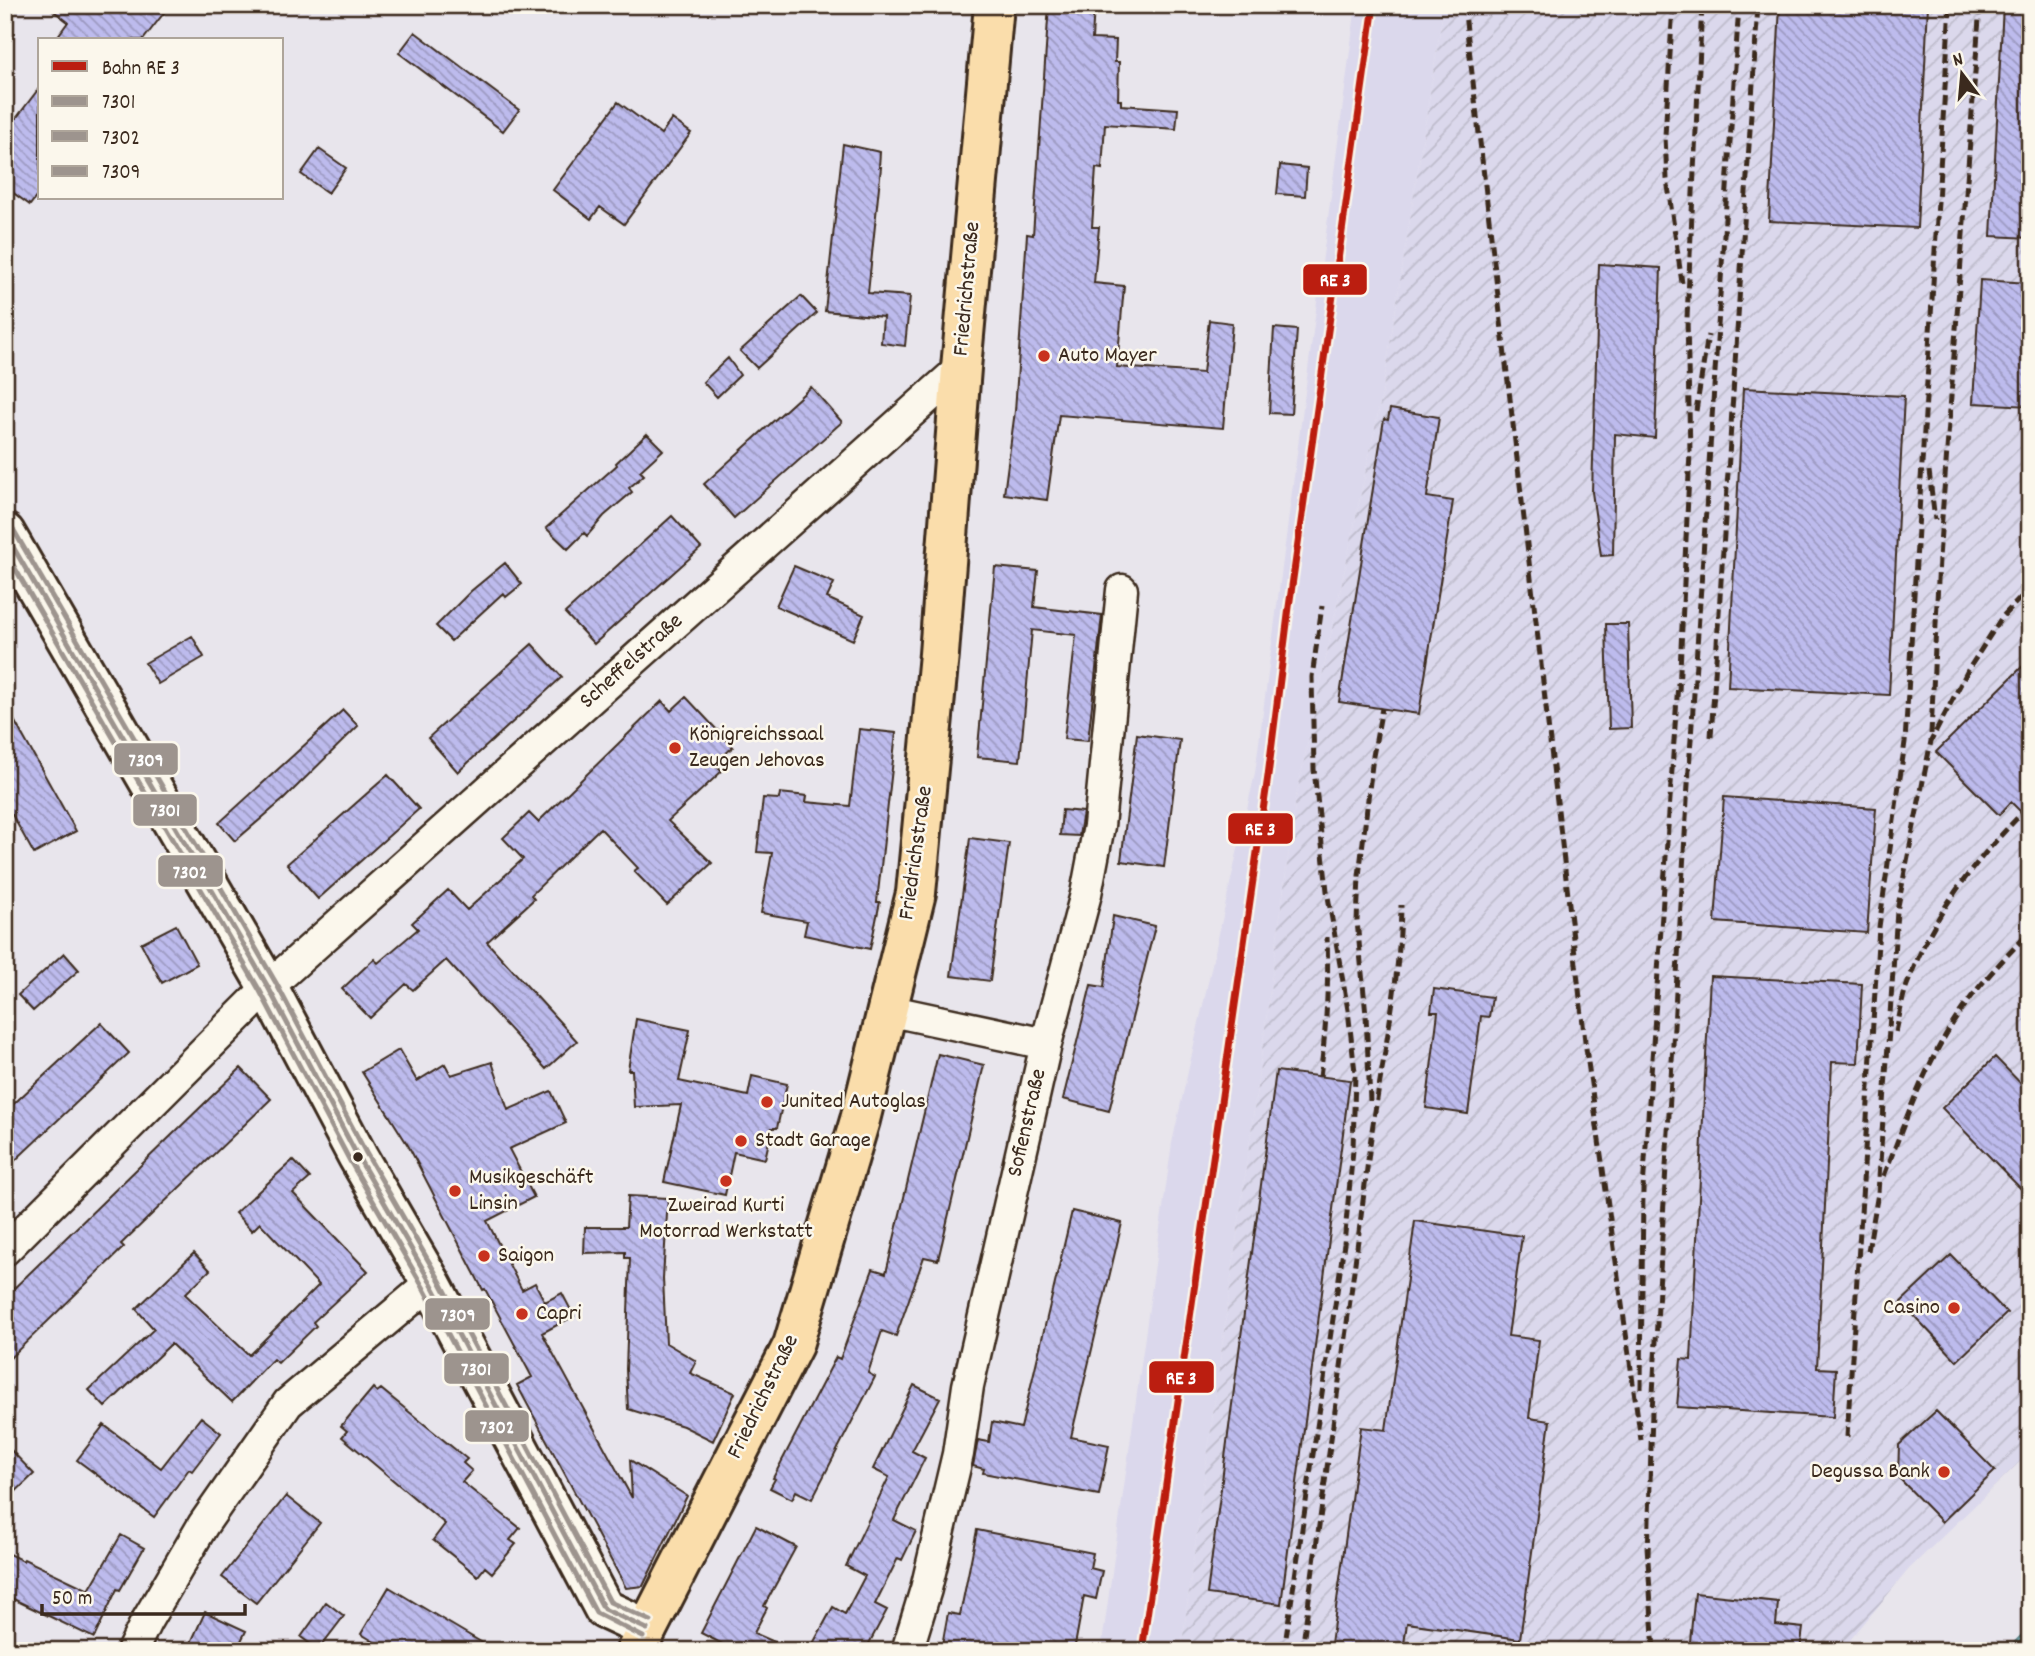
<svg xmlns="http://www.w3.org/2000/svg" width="2035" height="1656" viewBox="0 0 2035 1656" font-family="Dekko,sans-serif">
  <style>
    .built { fill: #dbd8ec }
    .industrial { fill: url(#industrial-furrows) }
    .water { fill: #79c9d5; stroke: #60898c; stroke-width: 2 }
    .building { fill: url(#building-back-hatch); stroke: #3b2a1e; stroke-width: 2 }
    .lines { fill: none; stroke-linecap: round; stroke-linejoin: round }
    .street-casing { stroke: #3b2a1e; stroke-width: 35 }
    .secondary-casing { stroke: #3b2a1e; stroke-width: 44 }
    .primary-casing { stroke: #3b2a1e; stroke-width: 44 }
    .street { stroke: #fbf7ec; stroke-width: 30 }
    .secondary { stroke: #fbf7ec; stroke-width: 38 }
    .primary { stroke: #faddab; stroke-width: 38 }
    .rail { stroke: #3b2a1e; stroke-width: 5; stroke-dasharray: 10 5; stroke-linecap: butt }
    .bus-1-casing { stroke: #fbf7ec; stroke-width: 10 }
    .bus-2-casing { stroke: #fbf7ec; stroke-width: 10 }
    .bus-3-casing { stroke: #fbf7ec; stroke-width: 10 }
    .bus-1 { stroke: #9d948e; stroke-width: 5 }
    .bus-2 { stroke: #9d948e; stroke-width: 5 }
    .bus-3 { stroke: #9d948e; stroke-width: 5 }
    .rail-1-casing { stroke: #fbf7ec; stroke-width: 12 }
    .rail-1 { stroke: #bb1e10; stroke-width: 7 }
    .poi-dot { fill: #c8321e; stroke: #fbf7ec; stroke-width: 2.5 }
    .bus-dot { fill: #3b2a1e; stroke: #fbf7ec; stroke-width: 2.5 }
    .labels { text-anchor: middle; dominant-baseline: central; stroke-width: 5; stroke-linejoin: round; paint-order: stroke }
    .street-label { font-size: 23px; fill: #3b2a1e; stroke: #fbf7ec }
    .poi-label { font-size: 23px; fill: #3b2a1e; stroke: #fbf7ec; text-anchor: start }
    .line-badge { stroke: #fbf7ec; stroke-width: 2.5 }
    .badge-label { font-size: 19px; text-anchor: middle; font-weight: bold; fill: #fff }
  </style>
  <defs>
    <pattern id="industrial-furrows" width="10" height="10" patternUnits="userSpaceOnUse" patternTransform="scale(1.75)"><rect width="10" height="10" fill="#dbd8ec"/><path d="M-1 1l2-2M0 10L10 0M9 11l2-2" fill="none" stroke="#bdbaca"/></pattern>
    <pattern id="building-back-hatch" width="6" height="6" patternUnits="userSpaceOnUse" patternTransform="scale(1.75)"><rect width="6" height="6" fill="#bdbbed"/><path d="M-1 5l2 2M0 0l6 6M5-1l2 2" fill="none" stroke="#9b98bf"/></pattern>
  </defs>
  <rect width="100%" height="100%" fill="#e8e5ec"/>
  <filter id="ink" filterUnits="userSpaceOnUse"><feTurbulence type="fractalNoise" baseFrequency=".0143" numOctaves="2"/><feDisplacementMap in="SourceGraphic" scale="14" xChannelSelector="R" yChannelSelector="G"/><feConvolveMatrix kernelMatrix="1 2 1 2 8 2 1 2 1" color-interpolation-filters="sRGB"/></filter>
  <g filter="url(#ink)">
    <path class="built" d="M1356 5H1444L1382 395 1296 798 1181 1651H1101L1172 1143 1255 773Z"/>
    <path class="industrial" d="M1444 5H2030V1452L1909 1569 1841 1651H1181L1296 798 1382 395Z"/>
    <path class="water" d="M2030 1627V1651H2006Z"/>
    <path class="building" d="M46 5H170L143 40H55L68 22Z
      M1049 5H1094L1092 39 1116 40 1115 62H1119L1118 100H1121V105L1178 109 1176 129 1105 124 1102 169 1096 168 1092 227H1099L1094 283 1124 286 1117 367 1203 373 1209 320 1232 323 1223 428 1059 415 1047 500 1004 494 1015 411 1027 234 1033 235Z
      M1780 5H1928L1917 228 1769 221Z
      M2003 5H2030V238L1991 236Z
      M415 32 519 110 503 131 399 53Z
      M40 87V192L30 205 5 187V133Z
      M618 102 661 134 672 119 691 133 624 224 600 207 591 219 553 190Z
      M843 144 880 152 879 167H881L868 293 910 296 905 346 881 343 883 317 825 311Z
      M319 149 346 168 328 193 301 174Z
      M1280 165 1307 168 1305 196 1277 194Z
      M1599 264 1661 268 1655 438 1615 434 1613 555 1601 556 1592 492Z
      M1980 280 2030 283V406L1973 403Z
      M801 296 817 313 757 368 740 351Z
      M1274 328 1297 330 1291 414 1269 413Z
      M728 358 740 375 717 397 703 382Z
      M811 387 842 422 734 518 704 484Z
      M1743 388 1904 396 1889 695 1728 687Z
      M1390 409 1439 417 1427 497 1453 501 1419 714 1339 702 1384 419 1388 420Z
      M647 434 663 450 640 471 644 475 629 488 632 492 604 516 587 536 584 533 568 549 546 528 617 465 616 463Z
      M672 516 701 548 594 644 565 613Z
      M505 563 522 584 506 597 503 593 451 641 436 626 471 591Z
      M794 566 834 583 827 598 864 615 853 640 776 606Z
      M995 567 1038 571 1034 607 1102 615 1088 741 1064 739 1076 635 1032 630 1020 761 977 757Z
      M1606 624H1628L1631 728 1609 729Z
      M192 636 204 657 158 684 145 663Z
      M532 644 562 677 458 772 428 738Z
      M2030 659V821L2011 802 1999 815 1936 752Z
      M686 697 733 747 715 763 722 771 668 821 712 863 667 905 634 871 638 868 600 828 531 895 534 899 487 942 577 1041 546 1069 446 960 413 990 406 984 370 1018 342 989 374 959 378 963 418 929 412 923 448 890 467 910 523 859 503 838 529 813 538 822 662 701 671 711Z
      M5 704 76 831 34 854 5 802Z
      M343 710 358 726 284 799 235 841 219 823Z
      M859 729 896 733 877 902H880L870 949 804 935 807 921 761 913 772 853 757 852 763 798 779 799 780 793 807 796 806 802 850 806Z
      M1137 734 1180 740 1164 867 1121 861Z
      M388 775 419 809 318 899 287 864Z
      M1724 797 1876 808 1867 933 1715 922Z
      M1062 810 1083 812 1079 836 1060 835Z
      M970 838 1009 843 990 981 951 976Z
      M1113 916 1155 926 1109 1111 1063 1099 1091 985 1104 987Z
      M176 925 197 964 162 983 141 943Z
      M64 953 79 970 33 1011 18 995Z
      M1710 976 1862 984 1858 1063 1832 1062 1817 1368 1836 1369 1833 1417 1677 1407 1681 1359 1691 1360Z
      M1434 989 1492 997 1489 1017 1481 1016 1468 1114 1426 1108 1438 1012H1431Z
      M636 1019 690 1030 679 1081 748 1096 752 1076 787 1084 777 1128H772L765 1159 734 1152 725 1195 664 1182 681 1105 634 1107 632 1070H628Z
      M101 1023 129 1053 5 1170V1112Z
      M399 1050 417 1081 445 1064 451 1075 492 1062 508 1110 551 1091 566 1123 509 1149 534 1197 487 1221 522 1290 535 1283 545 1302 562 1293 574 1316 542 1333 632 1498 630 1460 687 1496 643 1586 626 1588 517 1385 532 1377 485 1289 483 1290 409 1147 362 1072Z
      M938 1054 984 1065 938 1260 924 1257 896 1336 882 1331 868 1373 875 1377 812 1499 796 1491 792 1499 770 1488 775 1479 773 1478 836 1357 840 1359 873 1269 886 1273Z
      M1995 1057 2030 1093V1198L1942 1108Z
      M241 1068 271 1099 121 1244 124 1247 5 1363V1297Z
      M1276 1071 1350 1080 1281 1604 1207 1594Z
      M293 1160 310 1178 293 1193 368 1271 313 1322 316 1326 278 1363 273 1359 232 1402 171 1344 105 1407 89 1390 154 1329 136 1309 194 1253 210 1270 185 1294 249 1355 319 1285 260 1223 252 1231 235 1213Z
      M628 1196 668 1198 663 1278 666 1343 696 1361 690 1373 735 1393 713 1441 683 1426 628 1409 626 1369 630 1258H625V1252L584 1253 585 1227H626Z
      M1072 1211 1122 1223 1071 1437 1109 1445 1099 1495 983 1473 984 1469 973 1466 978 1440 989 1442 992 1422 1021 1428Z
      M1415 1221 1522 1236 1508 1336 1539 1340 1529 1418 1550 1421 1520 1639 1407 1623 1403 1651H1330L1361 1427 1386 1430Z
      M1951 1255 2007 1313 1957 1361 1901 1302Z
      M914 1385 940 1398 912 1451 925 1458 894 1520 916 1531 902 1560 898 1558 875 1604 887 1610 865 1651H809L833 1607 845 1614 865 1576 846 1566 889 1477 873 1469Z
      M373 1388 377 1392 381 1389 467 1459 463 1463 472 1471 462 1482 520 1528 510 1540 516 1544 492 1573 485 1567 478 1576 433 1540 445 1524 342 1437 347 1431 341 1426Z
      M1936 1411 1995 1471 1942 1522 1898 1477 1899 1445Z
      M201 1417 221 1433 192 1471 189 1469 154 1517 77 1460 104 1425 161 1468Z
      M5 1444 34 1474 5 1502Z
      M286 1496 320 1523 256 1603 222 1577Z
      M756 1526 796 1547 764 1606 767 1608 754 1633 795 1651H736L701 1633Z
      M977 1530 1093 1553 1090 1568 1102 1571 1096 1599 1084 1596 1074 1651H941L948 1613 960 1615Z
      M121 1535 144 1548 120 1590 117 1589 94 1638 5 1595V1552L23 1561 24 1559 89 1590Z
      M389 1587 442 1619 496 1651H390L361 1634Z
      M1695 1593 1778 1602 1776 1625 1803 1628 1800 1651H1689Z
      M326 1602 344 1616 318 1650 301 1637Z
      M205 1612 246 1631 236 1651H187Z"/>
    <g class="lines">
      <g class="street-casing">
        <path id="street" d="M887 1010 1046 1044
          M5 1250 268 987 961 368
          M132 1651 146 1622 203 1525 288 1403 431 1283
          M907 1651 926 1589 958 1454 968 1386 1046 1044 1086 894 1099 826 1122 590"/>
      </g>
      <g class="secondary-casing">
        <path id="secondary" d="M5 533 268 987 358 1157 431 1283 604 1609 647 1629"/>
      </g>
      <g class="primary-casing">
        <path id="primary" d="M636 1651 793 1345 860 1120 916 893 939 654 961 368 994 5"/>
      </g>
      <use href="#street" class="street"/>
      <use href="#secondary" class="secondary"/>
      <use href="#primary" class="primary"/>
      <path class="rail" d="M1464 5 1585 1041 1641 1440
        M1673 5 1665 136 1667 179 1682 283
        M1696 411 1708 335
        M1929 471 1935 520
        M1679 692 1690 452 1687 318 1702 5
        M1931 734 1939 558 1980 5
        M1711 737 1758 5
        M1896 1032C1900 1015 1902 996 1909 980 1935 910 1977 858 2030 805
        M1320 1077C1326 1030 1329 985 1327 937
        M1370 1101 1366 1015 1357 921 1359 876 1373 756 1382 708
        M1884 1176C1904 1124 1923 1070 1953 1023 1974 990 2002 960 2030 932
        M1868 1251 1878 1193 1897 911 1931 741 1968 670 2002 617 2030 588
        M1641 1389 1643 1189 1678 683
        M1847 1437 1879 927 1905 742 1950 5
        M1647 1546 1654 1651
        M1648 1556 1652 1411 1687 800 1739 5
        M1284 1651 1344 1244 1353 1150 1355 1072 1348 1010 1327 891 1314 769 1312 677 1322 606
        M1302 1651C1324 1484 1349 1318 1369 1152 1380 1069 1400 988 1401 905"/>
      <g class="bus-1-casing">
        <path id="bus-1" d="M5 533 268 987 358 1157 431 1283 604 1609 647 1629"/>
      </g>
      <g class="bus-2-casing">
        <path id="bus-2" d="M5 551 260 991 350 1161 423 1287 596 1613 643 1637"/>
      </g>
      <g class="bus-3-casing">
        <path id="bus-3" d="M13 529 276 983 366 1153 439 1279 610 1602 651 1621"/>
      </g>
      <use href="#bus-1" class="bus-1"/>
      <use href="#bus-2" class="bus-2"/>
      <use href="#bus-3" class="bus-3"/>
      <g class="rail-1-casing">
        <path id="rail-1" d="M1142 1651 1268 776 1289 607 1374 5"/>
      </g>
      <use href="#rail-1" class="rail-1"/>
    </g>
  </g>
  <g class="poi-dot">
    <circle cx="1044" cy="356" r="7"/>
    <circle cx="675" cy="748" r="7"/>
    <circle cx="767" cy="1102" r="7"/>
    <circle cx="741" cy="1141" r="7"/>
    <circle cx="726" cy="1181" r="7"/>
    <circle cx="455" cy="1191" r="7"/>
    <circle cx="484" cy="1256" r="7"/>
    <circle cx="1954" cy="1308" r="7"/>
    <circle cx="522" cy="1314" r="7"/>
    <circle cx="1944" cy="1472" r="7"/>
  </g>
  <circle class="bus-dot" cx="358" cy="1157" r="6"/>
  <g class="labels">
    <g class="street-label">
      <text transform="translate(968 289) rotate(-85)">Friedrichstraße</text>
      <text transform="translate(632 662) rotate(-42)">Scheffelstraße</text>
      <text transform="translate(917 853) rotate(-82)">Friedrichstraße</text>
      <text transform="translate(1028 1123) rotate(-77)">Sofienstraße</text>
      <text transform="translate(764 1397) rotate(-64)">Friedrichstraße</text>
    </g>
    <g class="poi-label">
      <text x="1058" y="356">Auto Mayer</text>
      <text x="689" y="735">Königreichssaal<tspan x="689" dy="26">Zeugen Jehovas</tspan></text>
      <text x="781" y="1102">Junited Autoglas</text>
      <text x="755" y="1141">Stadt Garage</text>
      <text x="469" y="1178">Musikgeschäft<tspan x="469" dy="26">Linsin</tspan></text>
      <text x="726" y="1206" text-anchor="middle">Zweirad Kurti<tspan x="726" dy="26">Motorrad Werkstatt</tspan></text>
      <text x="498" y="1256">Saigon</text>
      <text x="1940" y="1308" text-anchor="end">Casino</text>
      <text x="536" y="1314">Capri</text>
      <text x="1930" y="1472" text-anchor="end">Degussa Bank</text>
    </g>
  </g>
  <g class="line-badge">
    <rect x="1302" y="263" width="66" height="33" rx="7" fill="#bb1e10"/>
    <rect x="113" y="742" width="66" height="34" rx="7" fill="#9d948e"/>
    <rect x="132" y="793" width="66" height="34" rx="7" fill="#9d948e"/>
    <rect x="1227" y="812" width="67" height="33" rx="7" fill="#bb1e10"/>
    <rect x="157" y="854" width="67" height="34" rx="7" fill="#9d948e"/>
    <rect x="424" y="1297" width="67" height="34" rx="7" fill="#9d948e"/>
    <rect x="443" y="1352" width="67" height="33" rx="7" fill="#9d948e"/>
    <rect x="1148" y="1360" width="67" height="34" rx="7" fill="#bb1e10"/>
    <rect x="464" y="1409" width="66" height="34" rx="7" fill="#9d948e"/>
  </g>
  <g class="badge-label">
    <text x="1335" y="286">RE 3</text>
    <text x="146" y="766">7309</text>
    <text x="165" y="816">7301</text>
    <text x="1260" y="835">RE 3</text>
    <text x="190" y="878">7302</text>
    <text x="458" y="1321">7309</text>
    <text x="476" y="1375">7301</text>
    <text x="1181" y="1384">RE 3</text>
    <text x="497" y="1433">7302</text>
  </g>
  <rect width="2035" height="1656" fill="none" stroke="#fbf7ec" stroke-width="28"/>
  <rect x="14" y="14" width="2007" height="1628" fill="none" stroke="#3b2a1e" stroke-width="2.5" filter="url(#ink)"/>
  <rect x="38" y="38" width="245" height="161" fill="#fbf7ec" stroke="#aea59a" stroke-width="2"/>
  <rect x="52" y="61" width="35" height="10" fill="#bb1e10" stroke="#aea59a" stroke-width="2"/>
  <text x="102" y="74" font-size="21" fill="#3b2a1e">Bahn RE 3</text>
  <rect x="52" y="96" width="35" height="10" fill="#9d948e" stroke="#aea59a" stroke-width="2"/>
  <text x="102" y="108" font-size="21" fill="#3b2a1e">7301</text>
  <rect x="52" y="131" width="35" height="10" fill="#9d948e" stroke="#aea59a" stroke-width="2"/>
  <text x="102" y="144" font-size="21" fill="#3b2a1e">7302</text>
  <rect x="52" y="166" width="35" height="10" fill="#9d948e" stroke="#aea59a" stroke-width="2"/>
  <text x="102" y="178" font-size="21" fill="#3b2a1e">7309</text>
  <g transform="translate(1962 74) rotate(344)" stroke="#fbf7ec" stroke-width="5" paint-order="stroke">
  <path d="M0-5L12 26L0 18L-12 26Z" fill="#3b2a1e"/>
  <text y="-10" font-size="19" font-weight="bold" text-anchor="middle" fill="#3b2a1e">N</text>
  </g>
  <path d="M42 1604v10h203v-10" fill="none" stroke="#3b2a1e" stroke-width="3.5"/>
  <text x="52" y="1604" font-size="21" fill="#3b2a1e" stroke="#fbf7ec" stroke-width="5" paint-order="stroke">50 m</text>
</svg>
